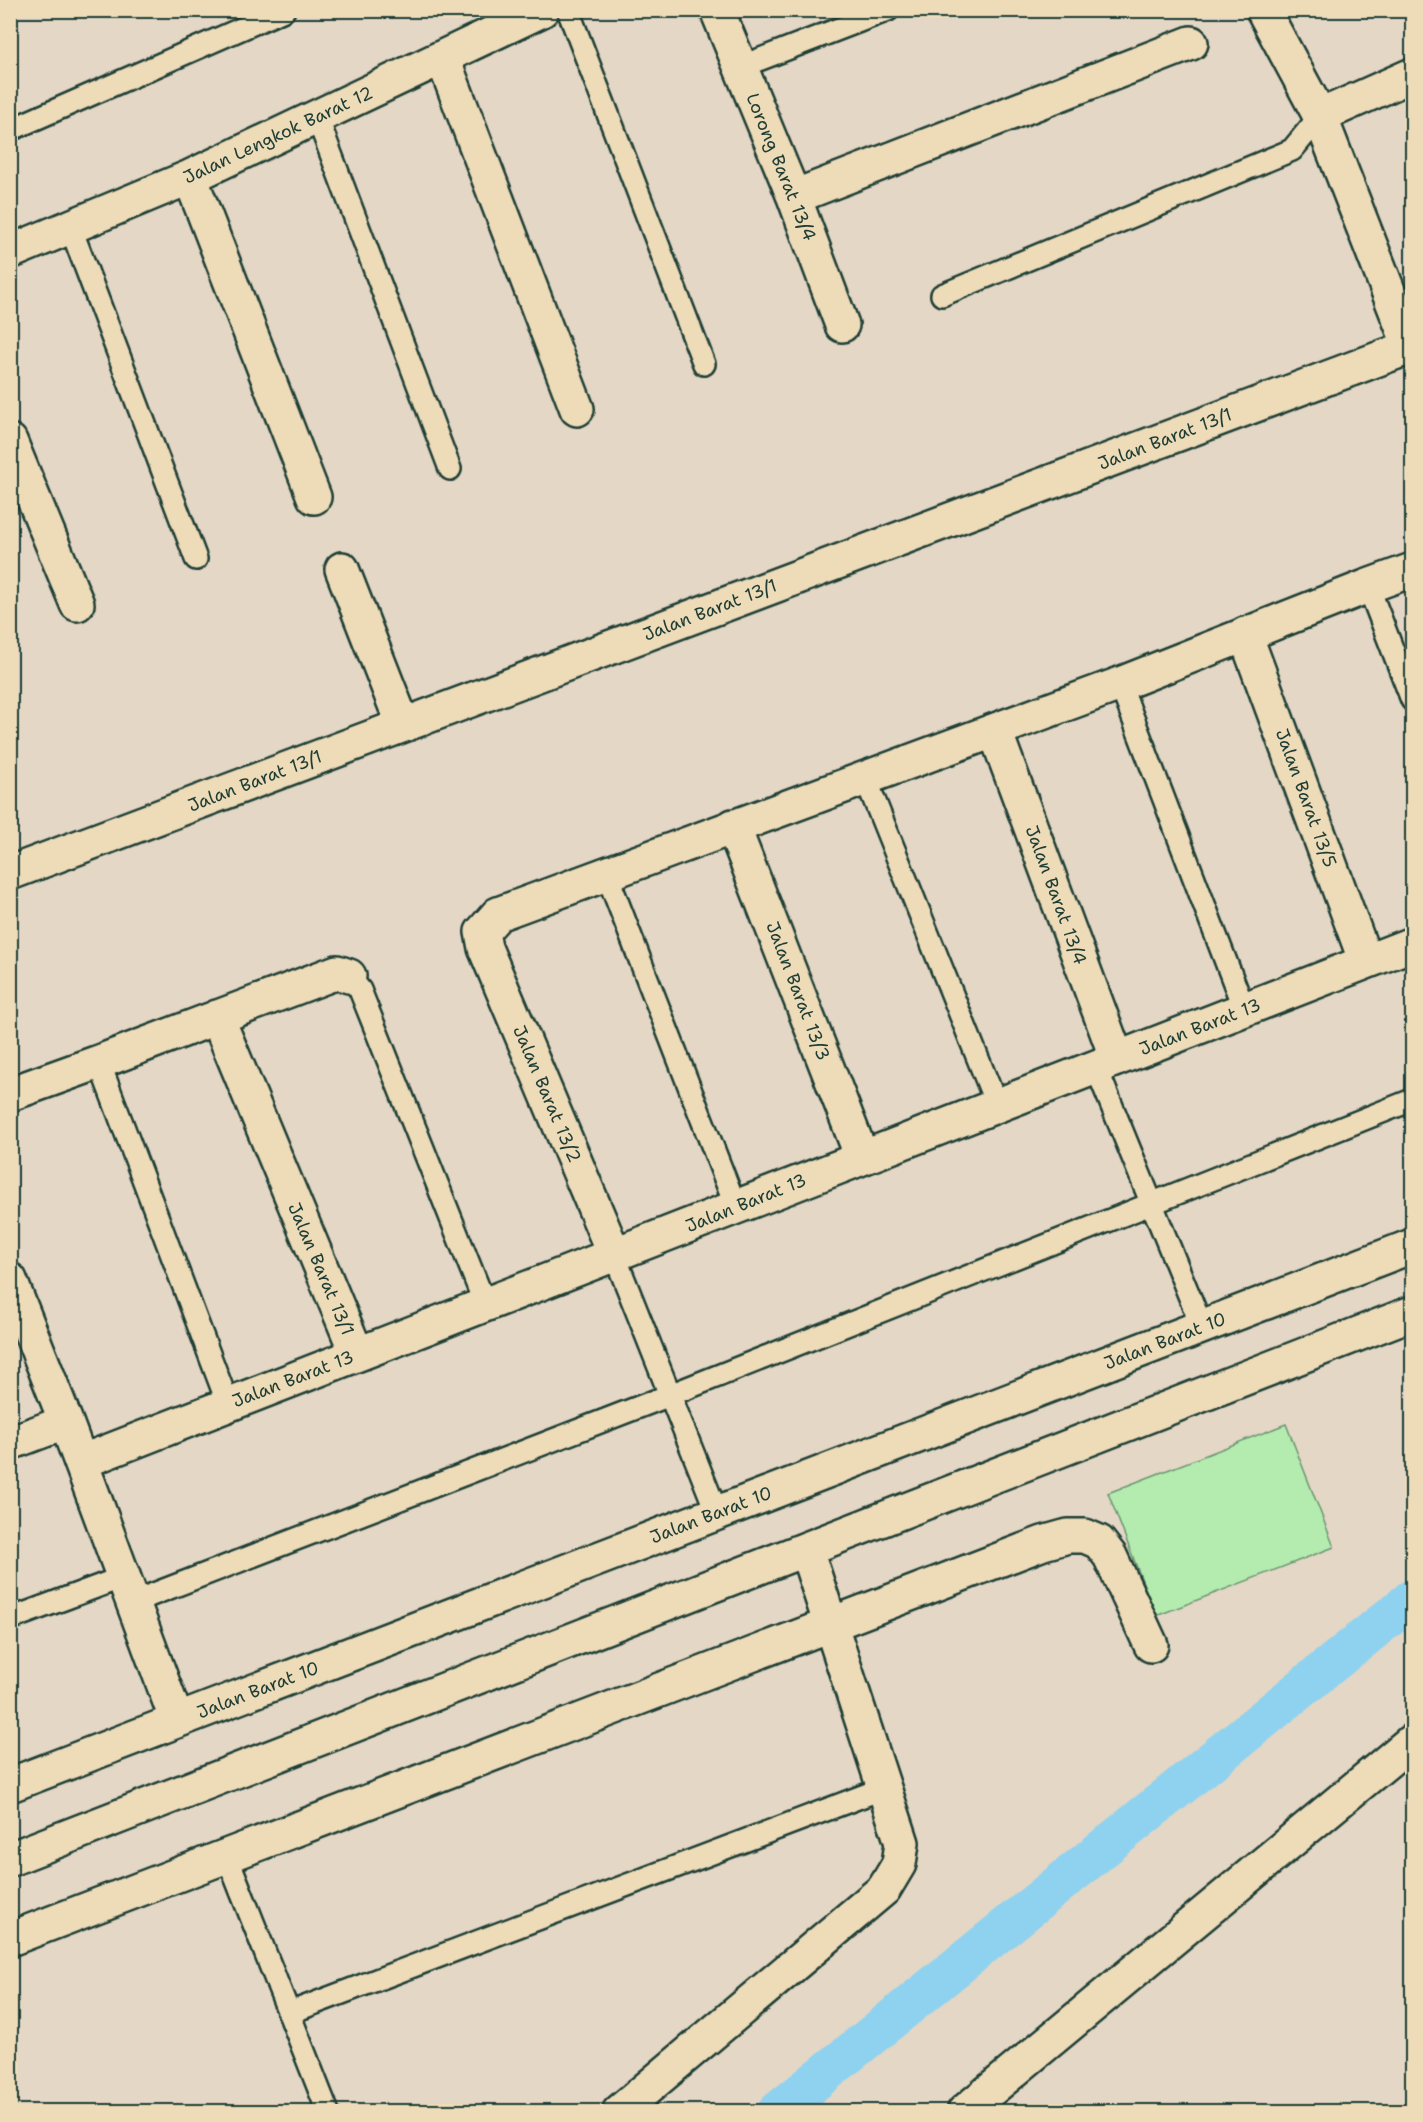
<svg xmlns="http://www.w3.org/2000/svg" width="1423" height="2122" viewBox="0 0 1423 2122" font-family="'Shantell Sans',sans-serif">
  <style>
    .green { fill: #b4ecaf; stroke: #6a9472; stroke-width: 1.5 }
    .lines { fill: none; stroke-linecap: round; stroke-linejoin: round }
    .canal { stroke: #8ed2f0; stroke-width: 40 }
    .service-casing { stroke: #1f3d34; stroke-width: 26 }
    .minor-casing { stroke: #1f3d34; stroke-width: 38 }
    .service { stroke: #eedcb9; stroke-width: 21 }
    .minor { stroke: #eedcb9; stroke-width: 33 }
    .labels { text-anchor: middle; dominant-baseline: central; stroke-width: 6; stroke-linejoin: round; paint-order: stroke }
    .street-label { font-size: 18px; fill: #1f3d34; stroke: #eedcb9 }
  </style>
  <rect width="100%" height="100%" fill="#e4d7c5"/>
  <filter id="ink" filterUnits="userSpaceOnUse"><feTurbulence type="fractalNoise" baseFrequency=".0167" numOctaves="2"/><feDisplacementMap in="SourceGraphic" scale="12" xChannelSelector="R" yChannelSelector="G"/><feConvolveMatrix kernelMatrix="1 2 1 2 8 2 1 2 1" color-interpolation-filters="sRGB"/></filter>
  <g filter="url(#ink)">
    <path class="green" d="M1286 1424 1334 1547 1156 1616 1108 1493Z"/>
    <g class="lines">
      <path class="canal" d="M777 2112 1412 1599"/>
      <g class="service-casing">
        <path id="service" d="M568 10 704 364
          M740 67 888 10
          M317 117 450 469
          M10 130 284 10
          M70 226 196 559
          M942 295 1292 150 1320 116
          M1368 586 1412 700
          M1120 684 1244 1009
          M865 777 997 1106
          M607 875 736 1207
          M349 976 360 990 485 1304
          M99 1062 228 1404
          M1096 1067 1202 1327
          M614 1254 717 1513
          M133 1602 670 1395 1412 1100
          M10 1619 123 1577
          M227 1856 328 2112
          M289 2013 884 1788"/>
      </g>
      <g class="minor-casing">
        <path id="minor" d="M717 10 794 197 842 325
          M1263 10 1320 116 1412 352
          M443 59 577 409
          M1320 116 1412 75
          M190 177 314 497
          M794 197 1191 43
          M10 252 190 177 542 10
          M10 441 77 604
          M342 569 403 725
          M1245 634 1366 962
          M995 731 1117 1059
          M733 826 862 1157
          M10 873 1410 347
          M217 1017 357 1354
          M10 1094 99 1062 337 972 349 976
          M614 1254 485 948 482 932 498 914 1120 684 1368 586 1412 570
          M10 1280 66 1422 177 1721
          M10 1443 66 1422
          M81 1462 1412 944
          M10 1785 1412 1246
          M10 1859 1412 1313
          M10 1939 1043 1543 1068 1536H1085L1099 1542 1110 1556 1151 1645
          M619 2112 884 1889 899 1864 902 1843 806 1549
          M964 2112 1412 1741"/>
      </g>
      <use href="#service" class="service"/>
      <use href="#minor" class="minor"/>
    </g>
  </g>
  <g class="labels">
    <g class="street-label">
      <text transform="translate(278 135) rotate(-25)">Jalan Lengkok Barat 12</text>
      <text transform="translate(781 167) rotate(68)">Lorong Barat 13/4</text>
      <text transform="translate(1165 439) rotate(-21)">Jalan Barat 13/1</text>
      <text transform="translate(710 610) rotate(-21)">Jalan Barat 13/1</text>
      <text transform="translate(255 781) rotate(-21)">Jalan Barat 13/1</text>
      <text transform="translate(1306 798) rotate(70)">Jalan Barat 13/5</text>
      <text transform="translate(1056 895) rotate(70)">Jalan Barat 13/4</text>
      <text transform="translate(798 991) rotate(69)">Jalan Barat 13/3</text>
      <text transform="translate(1200 1027) rotate(-21)">Jalan Barat 13</text>
      <text transform="translate(547 1094) rotate(67)">Jalan Barat 13/2</text>
      <text transform="translate(746 1203) rotate(-22)">Jalan Barat 13</text>
      <text transform="translate(321 1269) rotate(67)">Jalan Barat 13/1</text>
      <text transform="translate(1165 1341) rotate(-21)">Jalan Barat 10</text>
      <text transform="translate(293 1379) rotate(-21)">Jalan Barat 13</text>
      <text transform="translate(711 1515) rotate(-21)">Jalan Barat 10</text>
      <text transform="translate(258 1690) rotate(-21)">Jalan Barat 10</text>
    </g>
  </g>
  <rect width="1423" height="2122" fill="none" stroke="#eedcb9" stroke-width="36"/>
  <rect x="18" y="18" width="1387" height="2086" fill="none" stroke="#1f3d34" stroke-width="2" filter="url(#ink)"/>
</svg>
